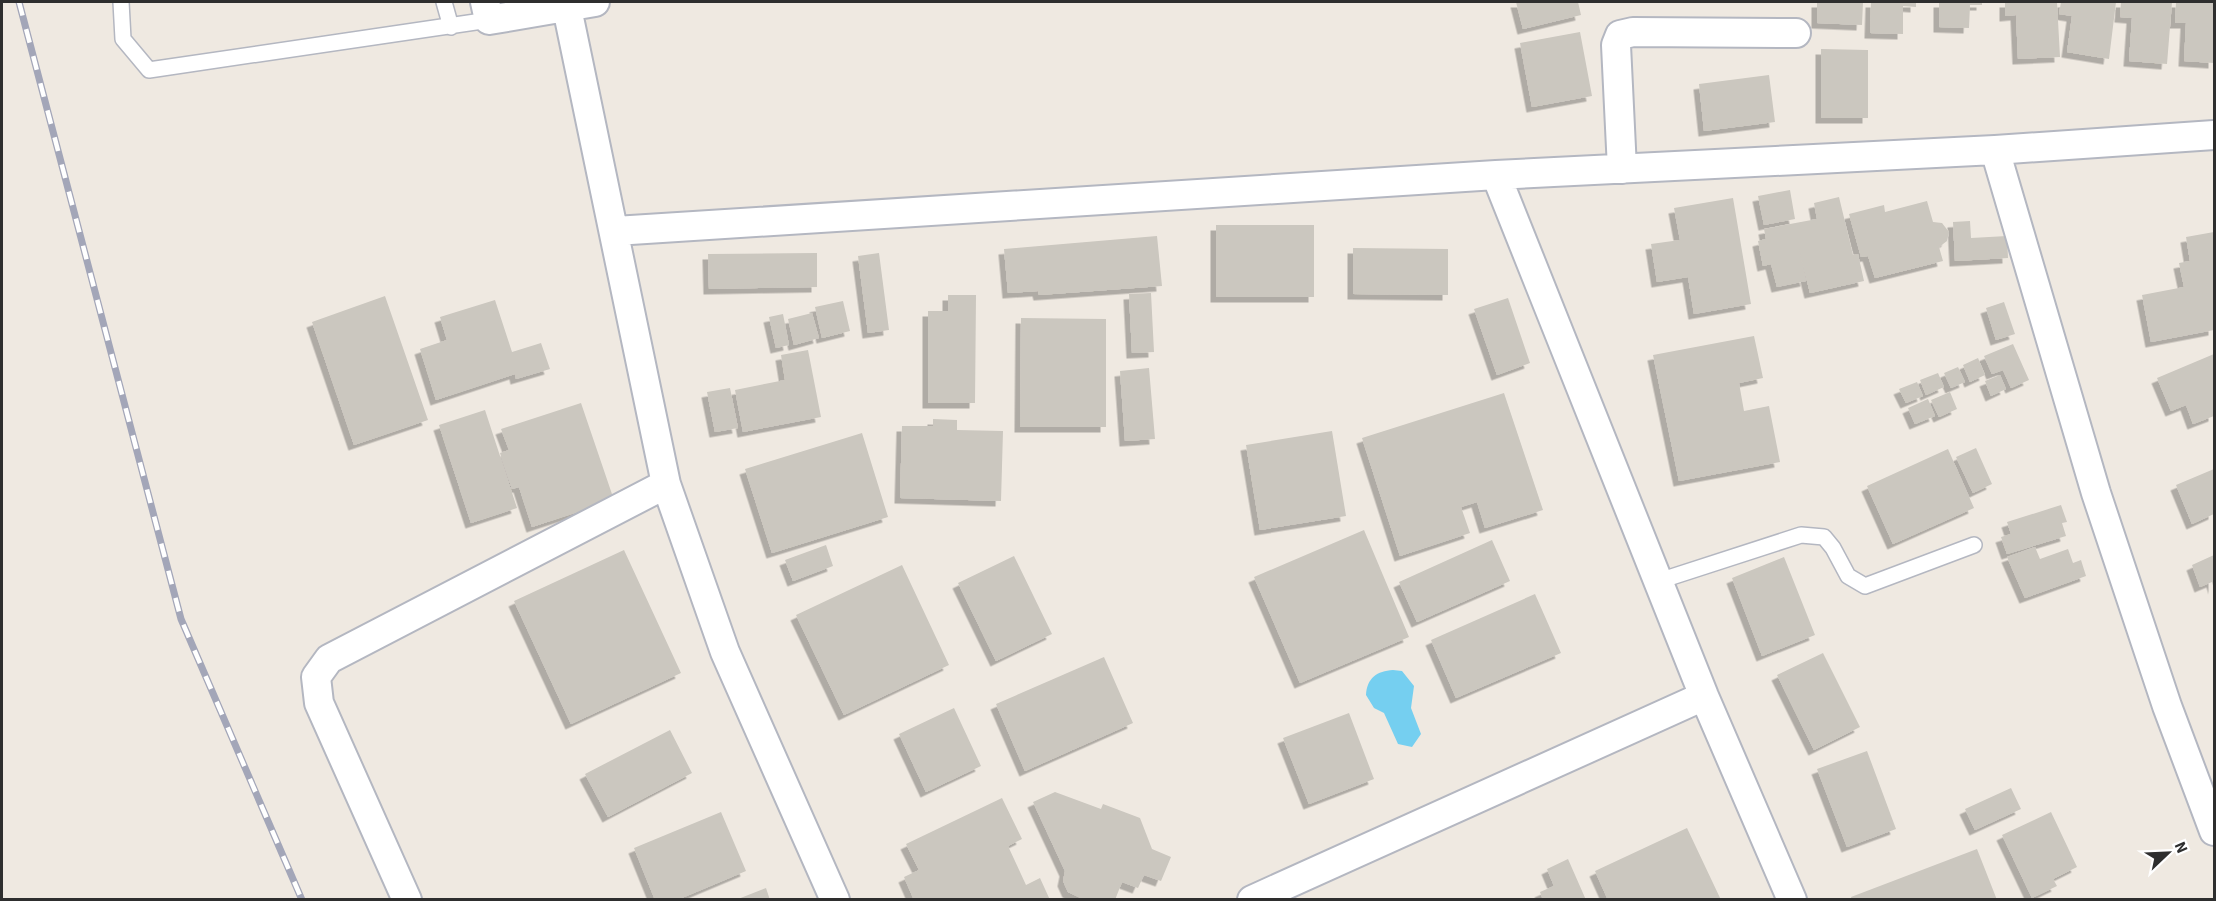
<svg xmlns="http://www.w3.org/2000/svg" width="2216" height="901" viewBox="0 0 2216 901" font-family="'Source Sans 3',sans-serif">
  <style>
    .water { fill: #75cff0 }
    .building { fill: #cbc7bf; filter: url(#shadow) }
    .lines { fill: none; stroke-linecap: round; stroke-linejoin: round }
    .service-casing { stroke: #b4b7c1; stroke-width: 18 }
    .minor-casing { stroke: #b4b7c1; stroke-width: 32 }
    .service { stroke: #fff; stroke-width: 15 }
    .minor { stroke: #fff; stroke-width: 28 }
    .rail-casing { stroke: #a3a6b8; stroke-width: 7 }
    .rail { stroke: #fff; stroke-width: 4.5; stroke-dasharray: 14; stroke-linecap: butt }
  </style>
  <defs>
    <filter id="shadow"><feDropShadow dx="-5.5" dy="5.5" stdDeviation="0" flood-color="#0004"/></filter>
  </defs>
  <rect width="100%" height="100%" fill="#efe9e1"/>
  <path class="water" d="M1393 670 1402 671 1414 686 1411 708 1421 734 1412 747 1398 744 1384 713 1374 708 1366 695C1367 678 1377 671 1393 670Z"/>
  <path class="building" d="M1516 2H1578L1581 15 1523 29Z
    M1817 2H1863L1862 25 1817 23Z
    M1871 2H1916V7L1903 6V34L1870 33Z
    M1939 2H1982V5H1970L1969 28 1939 27Z
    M2005 2H2057L2060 57 2018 59 2016 15 2005 16Z
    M2061 2H2116L2109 59 2067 52 2072 16 2059 14Z
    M2121 2H2172L2167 64 2129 61 2132 18 2120 17Z
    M2176 2H2214V63L2184 61 2186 23H2175Z
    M1580 32 1592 96 1532 107 1520 43Z
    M1821 49 1868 50V118H1821Z
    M1769 75 1775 122 1704 131 1699 84Z
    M1790 190 1795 219 1764 225 1758 196Z
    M1839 197 1853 255 1858 254 1864 281 1810 293 1798 245 1806 281 1777 287 1771 264 1763 266 1758 241 1766 239 1764 229 1817 219 1814 203Z
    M1733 198 1751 304 1694 314 1688 277 1657 282 1651 244 1680 240 1674 208Z
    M1927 201 1933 222 1942 223 1949 232 1947 241 1939 247 1943 261 1875 278 1868 256 1861 257 1849 214 1884 205 1885 212Z
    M1970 221 1971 238 2007 236 2008 258 1955 261 1953 222Z
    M1216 225H1314V297H1216Z
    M2214 232V330L2151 342 2142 295 2184 287 2179 263 2190 261 2186 237Z
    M1157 236 1162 286 1039 295 1038 291 1008 293 1004 249Z
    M1353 248 1448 249V295L1353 294Z
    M817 253V287L709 289 708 254Z
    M879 253 889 330 868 333 858 256Z
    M1151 293 1154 352 1132 353 1129 294Z
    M948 295H976L975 403H928V311H948Z
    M385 296 428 420 354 445 312 322Z
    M1508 298 1530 363 1497 375 1474 309Z
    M495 300 512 352 541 343 550 369 516 379 515 374 436 400 420 349 447 340 440 317Z
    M843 301 850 331 822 338 815 307Z
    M2004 302 2015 334 1996 340 1986 308Z
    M812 313 819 338 794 345 788 319Z
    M783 314 789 345 776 348 769 317Z
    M1021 318 1106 319V427H1020Z
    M1754 336 1763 378 1739 383 1744 411 1769 406 1780 462 1679 481 1653 355Z
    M2013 344 2029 380 2011 388 2003 370 1992 374 1984 356Z
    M808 350 821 417 743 432 735 390 785 380 781 355Z
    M2214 354V416L2193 424 2186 405 2171 411 2157 378Z
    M1978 358 1985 375 1970 382 1963 365Z
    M1958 367 1965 382 1951 388 1944 373Z
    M1149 368 1155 439 1125 441 1120 371Z
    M1938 373 1944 387 1926 395 1920 380Z
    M2000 375 2006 389 1991 396 1985 381Z
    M1917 382 1923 396 1906 403 1899 389Z
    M730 388 738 428 715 432 707 392Z
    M1950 392 1957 409 1939 417 1931 400Z
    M1504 393 1543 510 1485 528 1477 502 1461 507 1470 533 1400 556 1362 438Z
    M1928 399 1935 416 1915 424 1908 408Z
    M581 403 614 500 532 527 519 487 512 489 500 453 509 450 501 429Z
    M485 410 517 508 471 523 439 425Z
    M933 419 957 420V430L1003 431 1001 501 900 498 902 426H933Z
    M1332 431 1346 516 1260 530 1246 445Z
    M862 433 888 517 772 553 745 469Z
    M1976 448 1992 484 1973 493 1956 457Z
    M1948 449 1974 508 1893 544 1867 486Z
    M2214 469V514L2192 524 2176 485Z
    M2061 505 2067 522 2062 523 2066 536 2007 554 2001 537 2011 534 2007 522Z
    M1364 530 1409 637 1300 683 1254 577Z
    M1492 540 1510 581 1417 622 1399 582Z
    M826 545 833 566 793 581 785 560Z
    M2035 547 2040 559 2068 549 2073 563 2081 560 2086 576 2025 598 2007 557Z
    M624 550 681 673 571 724 514 601Z
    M2214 555V589L2212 582 2200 587 2192 565Z
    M1014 556 1052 634 996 661 958 583Z
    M1784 557 1815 635 1762 656 1732 578Z
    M902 565 949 665 844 715 796 615Z
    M1535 594 1561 653 1456 698 1431 640Z
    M1823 653 1860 727 1814 750 1777 675Z
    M1104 657 1133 723 1025 771 996 704Z
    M954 708 981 766 926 792 899 734Z
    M1349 713 1374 779 1309 804 1283 738Z
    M670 730 692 773 608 817 585 774Z
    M1867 751 1896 829 1847 847 1817 769Z
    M2011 788 2021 809 1975 830 1965 809Z
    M1055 792 1101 809 1103 804 1140 818 1152 849 1171 857 1161 881 1144 875 1138 888 1122 882 1115 900H1085L1068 892 1063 881 1065 871 1033 802Z
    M1002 798 1022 839 1008 846 1026 885 1040 878 1050 900H914L904 877 919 870 906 844Z
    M721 812 746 871 677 900H655L634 848Z
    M2051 812 2077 867 2053 879 2057 886 2032 898 2002 835Z
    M1687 828 1721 900H1608L1595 871Z
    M1977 849 1997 900H1852L1851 897Z
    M1568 859 1586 900H1543L1540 892 1554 886 1547 869Z
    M766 888 770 900H738V899Z"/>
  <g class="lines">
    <g class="service-casing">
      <path id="service" d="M121 2 123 39 149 70 489 20
        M444 2 451 27
        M1659 581 1801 535 1824 537 1833 548 1848 576 1865 586 1974 545"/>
    </g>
    <g class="minor-casing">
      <path id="minor" d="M485 2 489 20 595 2
        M567 8 666 484 725 652 835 900
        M1995 150 2096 493 2167 706 2214 831
        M1622 169 1616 45 1620 35 1633 32 1796 33
        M1496 175 1704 696 1792 900
        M615 231 1496 175 1995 150 2214 135
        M407 900 319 703 316 677 329 659 666 484
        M1252 900 1704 696"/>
    </g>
    <use href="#service" class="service"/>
    <use href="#minor" class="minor"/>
    <g class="rail-casing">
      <path id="rail" d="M19 2 181 619 302 900"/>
    </g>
    <use href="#rail" class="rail"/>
  </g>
  <rect width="2216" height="901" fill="none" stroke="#2e2e2e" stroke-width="6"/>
  <g transform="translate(2168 853) rotate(67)" stroke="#ffffff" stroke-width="4.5" paint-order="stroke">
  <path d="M0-4.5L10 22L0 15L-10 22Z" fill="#2e2e2e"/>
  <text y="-9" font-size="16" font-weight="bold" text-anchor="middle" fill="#2e2e2e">N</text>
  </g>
</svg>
